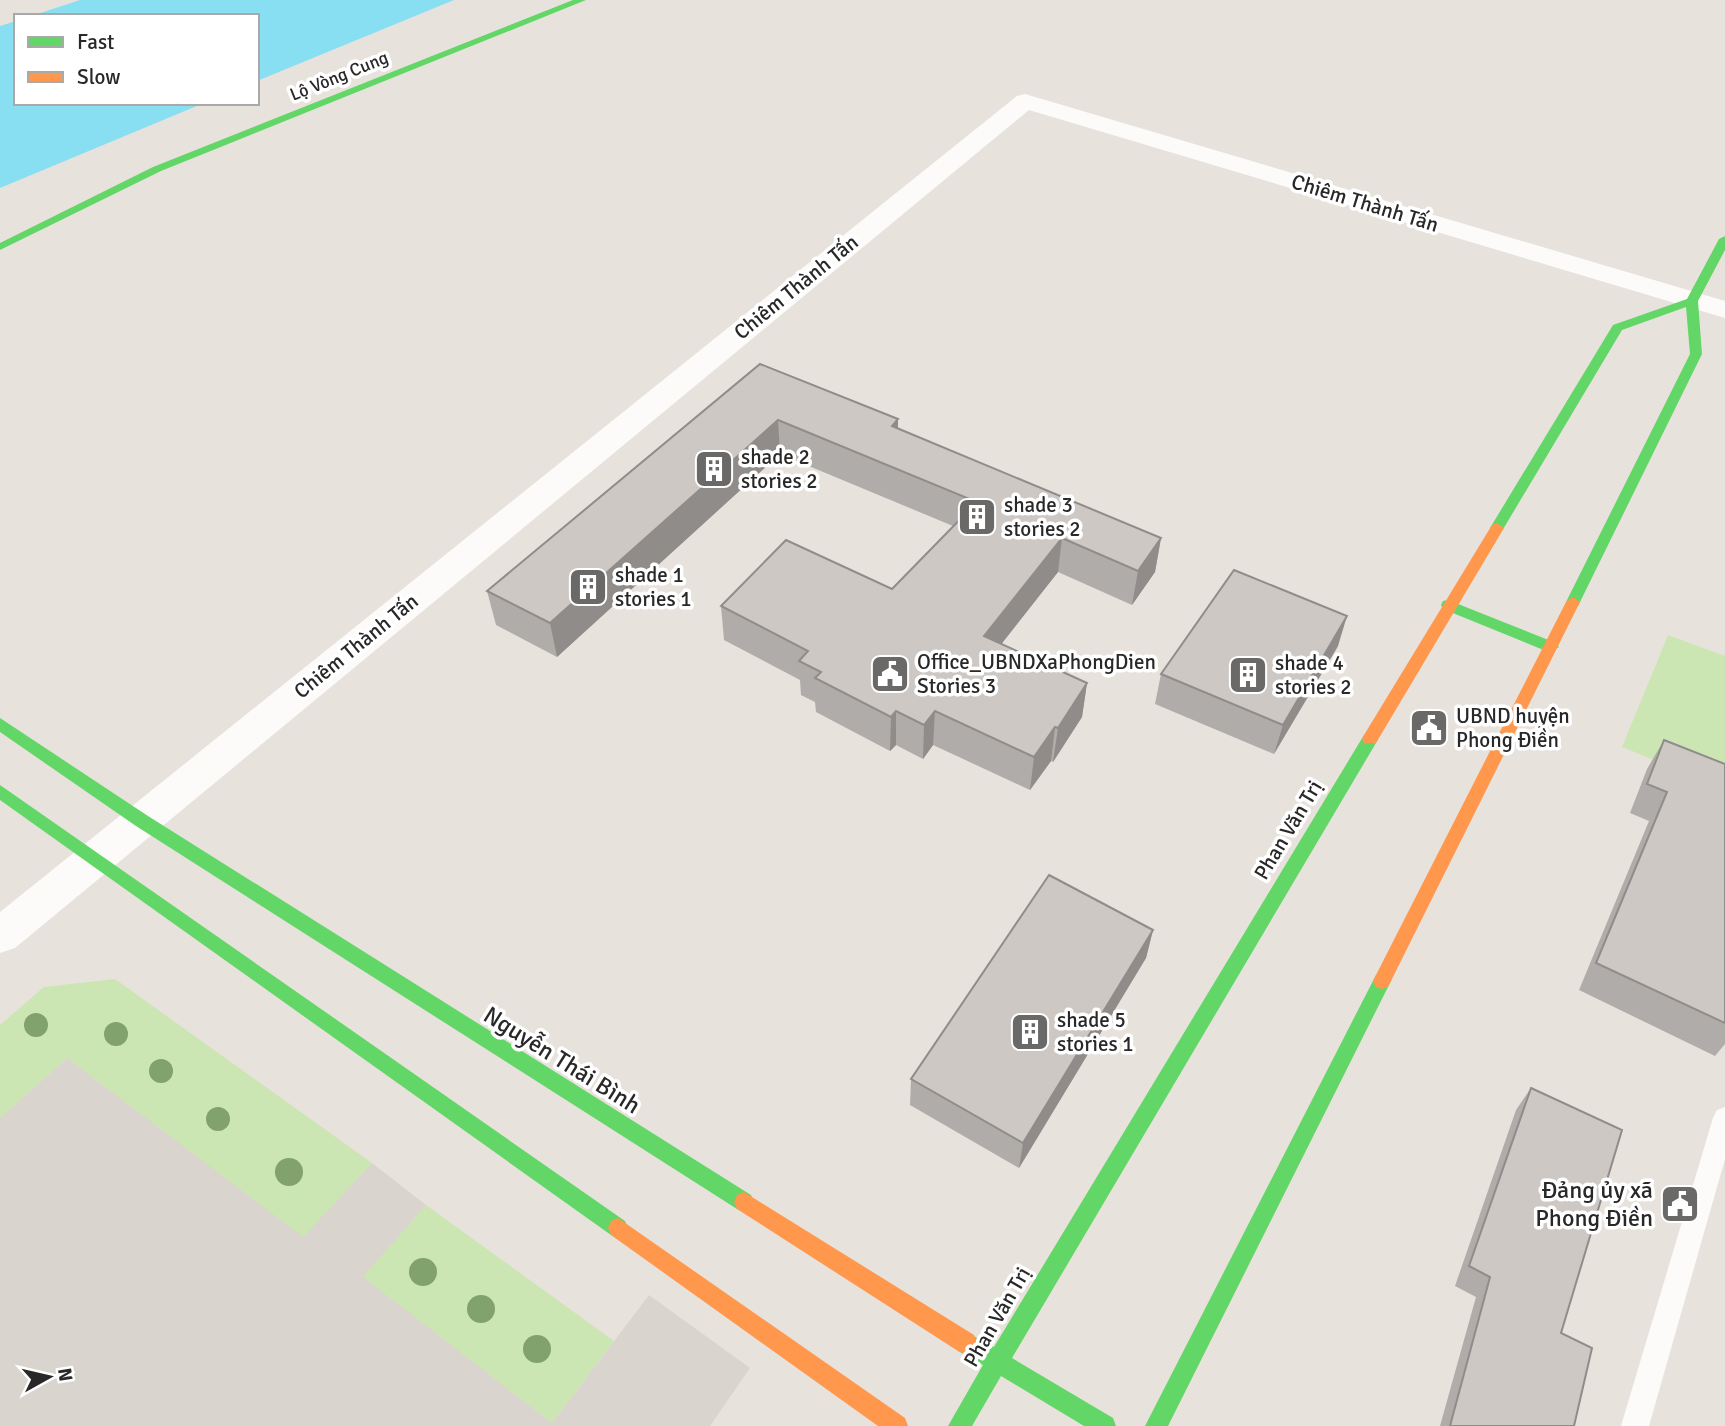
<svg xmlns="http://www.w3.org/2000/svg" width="1725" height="1426" viewBox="0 0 1725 1426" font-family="Signika,sans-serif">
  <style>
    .green { fill: #cbe6b2 }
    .plaza { fill: #dad4ce }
    .water { fill: #88dff2 }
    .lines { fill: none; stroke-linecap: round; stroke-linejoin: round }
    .lane { fill: #fcfbfa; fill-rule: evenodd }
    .street { fill: #fcfbfa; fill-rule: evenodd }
    .fast { fill: #63d668; fill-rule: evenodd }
    .slow { fill: #ff974d; fill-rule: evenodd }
    .tree { fill: #81a16d }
    .wall { fill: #b0aca9 }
    .shaded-wall { fill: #908c89 }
    .building { fill: #cdc8c4; stroke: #908c89; stroke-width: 2 }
    .labels { text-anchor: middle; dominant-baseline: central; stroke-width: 7; stroke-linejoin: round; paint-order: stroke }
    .far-street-label { font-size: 18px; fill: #282828; stroke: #fff }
    .street-label { font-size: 21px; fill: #282828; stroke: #fff }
    .poi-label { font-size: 21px; fill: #282828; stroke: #fff; text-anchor: start }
    .near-street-label { font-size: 24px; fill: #282828; stroke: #fff }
    .near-poi-label { font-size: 24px; fill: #282828; stroke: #fff; text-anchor: end }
  </style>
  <rect width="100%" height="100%" fill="#e8e2dd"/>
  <path class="green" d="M1668 635 1725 656V789L1622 747Z
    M115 979 372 1163 303 1238 67 1058 0 1118V1025L44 987Z
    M426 1205 614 1341 552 1423 362 1277Z"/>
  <path class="plaza" d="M67 1058 303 1237 372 1163 426 1205 363 1277 552 1423 649 1295 750 1368 710 1426H0V1118Z"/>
  <path class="water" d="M80 0H454L257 81V16H31Z
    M16 21V103H204L0 188V26Z"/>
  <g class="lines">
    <path class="lane" d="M1725 1107V1159L1649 1426H1621L1713 1118 1717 1110Z"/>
    <path class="street" d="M1025 94 1725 301V318L1029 110 15 948 0 953V912L1017 96Z"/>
    <path class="fast" d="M573 0H586L161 171 0 250V243L153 167Z
      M1725 236V250L1698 301 1702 354 1580 602 1578 606H1568L1566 602 1690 354 1686 307 1622 330 1502 531H1492L1490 528 1613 325 1687 299 1719 239Z
      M1448 600 1556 643 1559 647 1551 652 1546 651 1443 609 1441 605 1443 601Z
      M0 718 148 816 751 1195 754 1202 751 1209 744 1212 737 1209 136 826 0 732Z
      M1370 733 1376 735 1378 739 1376 743 1012 1358 1113 1418 1116 1426H1084L1001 1376 972 1426H948L983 1365 958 1351 955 1343 958 1335 966 1332 994 1347 1364 735Z
      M0 785 625 1221 628 1228 625 1235 618 1238 611 1235 0 800Z
      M1382 973 1388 975 1391 981 1168 1426H1145L1376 975Z"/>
    <path class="slow" d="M1497 523 1504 528 1376 743H1364L1362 739 1364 735 1492 525Z
      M1573 597 1580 602 1388 987 1382 989 1376 987 1373 981 1376 975 1566 602Z
      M744 1192 974 1335 977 1343 974 1351 966 1354 958 1351 737 1209 734 1202 737 1195Z
      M618 1218 905 1418 908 1426H878L611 1235 608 1228 611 1221Z"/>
  </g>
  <g class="tree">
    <circle cx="36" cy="1025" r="12"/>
    <circle cx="116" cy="1034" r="12"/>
    <circle cx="161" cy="1071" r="12"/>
    <circle cx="218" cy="1119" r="12"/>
    <circle cx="289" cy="1172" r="14"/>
    <circle cx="423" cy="1272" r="14"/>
    <circle cx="481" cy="1309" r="14"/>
    <circle cx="537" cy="1349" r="14"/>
  </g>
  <path class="wall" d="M760 364 898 429 1161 538 1155 572 1132 605 1058 572 1001 644 1087 683 1082 717 1053 762 1051 761 1030 790 933 745 923 759 896 745 890 751 816 712 815 702 801 695 800 680 724 640 721 606 892 589 953 526 780 454 557 657 496 625 487 591Z
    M1338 646 1274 754 1155 704 1161 674Z
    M1664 740 1725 764V1044L1715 1056 1579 990 1649 821 1630 813 1647 769Z
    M1153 930 1146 958 1019 1168 910 1105 911 1079Z
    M1531 1088 1561 1333 1574 1426H1440L1476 1297 1455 1286 1516 1110Z"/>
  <path class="shaded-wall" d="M898 419V453L892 426Z
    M778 420 780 454 557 657 550 623Z
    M1062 538 1058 572 981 670 984 636Z
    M1161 538 1155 572 1132 605 1138 571Z
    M1347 616 1338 646 1274 754 1283 725Z
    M1087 683 1082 717 1053 762 1058 728Z
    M896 711V745L890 751 891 717Z
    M935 711 933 745 923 759 924 725Z
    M1055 727 1051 761 1030 790 1034 757Z
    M1153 930 1146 958 1019 1168 1023 1143Z"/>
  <path class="building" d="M760 364 898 419 892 426 1161 538 1138 571 1062 538 984 636 1087 683 1058 728 1055 727 1034 757 935 711 924 725 896 711 891 717 815 678 821 672 799 661 808 651 721 606 786 540 892 589 977 502 778 420 550 623 487 591Z
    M1234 570 1347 616 1283 725 1161 674Z
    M1664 740 1725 764V1023L1596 963 1667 792 1647 784Z
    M1049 875 1153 930 1023 1143 911 1079Z
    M1531 1088 1622 1130 1561 1333 1592 1348 1574 1426H1450L1490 1277 1469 1266Z"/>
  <defs>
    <g id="building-square" transform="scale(2.0125)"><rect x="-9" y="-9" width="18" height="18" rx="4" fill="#6b6967" stroke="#fff"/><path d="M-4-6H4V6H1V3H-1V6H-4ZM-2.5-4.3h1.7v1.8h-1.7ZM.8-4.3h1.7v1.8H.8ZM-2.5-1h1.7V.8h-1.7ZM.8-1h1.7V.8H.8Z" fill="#fff"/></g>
    <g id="civic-square" transform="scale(2.0125)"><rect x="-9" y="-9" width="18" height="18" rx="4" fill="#6b6967" stroke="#fff"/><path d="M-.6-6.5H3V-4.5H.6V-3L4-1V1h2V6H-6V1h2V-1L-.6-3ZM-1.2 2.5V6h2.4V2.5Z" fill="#fff"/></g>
  </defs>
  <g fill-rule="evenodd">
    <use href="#building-square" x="714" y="469"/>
    <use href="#building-square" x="977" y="517"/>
    <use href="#building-square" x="588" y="587"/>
    <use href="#civic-square" x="890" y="674"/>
    <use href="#building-square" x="1248" y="675"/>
    <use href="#civic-square" x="1429" y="728"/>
    <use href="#building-square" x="1030" y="1032"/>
    <use href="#civic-square" x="1680" y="1204"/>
  </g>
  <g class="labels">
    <g class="far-street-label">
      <text transform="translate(339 76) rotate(-22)">Lộ Vòng Cung</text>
    </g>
    <g class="street-label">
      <text transform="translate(1365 203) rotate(17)">Chiêm Thành Tấn</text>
      <text transform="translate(796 287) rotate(-39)">Chiêm Thành Tấn</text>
      <text transform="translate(356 646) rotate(-39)">Chiêm Thành Tấn</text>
      <text transform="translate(1288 830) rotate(-59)">Phan Văn Trị</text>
      <text transform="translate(997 1317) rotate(-60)">Phan Văn Trị</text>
    </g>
    <g class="poi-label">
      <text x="741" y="457">shade 2<tspan x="741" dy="24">stories 2</tspan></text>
      <text x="1004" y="505">shade 3<tspan x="1004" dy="24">stories 2</tspan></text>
      <text x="615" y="575">shade 1<tspan x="615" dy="24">stories 1</tspan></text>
      <text x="917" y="662">Office_UBNDXaPhongDien<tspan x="917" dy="24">Stories 3</tspan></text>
      <text x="1275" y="663">shade 4<tspan x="1275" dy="24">stories 2</tspan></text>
      <text x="1456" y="716">UBND huyện<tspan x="1456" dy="24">Phong Điền</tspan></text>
      <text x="1057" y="1020">shade 5<tspan x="1057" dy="24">stories 1</tspan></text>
    </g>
    <g class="near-street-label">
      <text transform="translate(562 1060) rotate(32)">Nguyễn Thái Bình</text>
    </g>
    <g class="near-poi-label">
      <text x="1653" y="1190">Đảng ủy xã<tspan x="1653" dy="28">Phong Điền</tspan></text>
    </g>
  </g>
  <rect x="14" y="14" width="245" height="91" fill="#ffffff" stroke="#a9a9a9" stroke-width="2"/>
  <rect x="28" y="37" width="35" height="10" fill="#63d668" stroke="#a9a9a9" stroke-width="2"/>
  <text x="77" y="49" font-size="21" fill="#282828">Fast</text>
  <rect x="28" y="72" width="35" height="10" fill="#ff974d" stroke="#a9a9a9" stroke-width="2"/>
  <text x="77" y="84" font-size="21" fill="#282828">Slow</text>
  <g transform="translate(49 1377) rotate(82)" stroke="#ffffff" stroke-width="5" paint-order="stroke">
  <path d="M0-5L12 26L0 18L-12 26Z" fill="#282828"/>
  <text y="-10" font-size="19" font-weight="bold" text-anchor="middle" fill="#282828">N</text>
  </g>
</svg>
